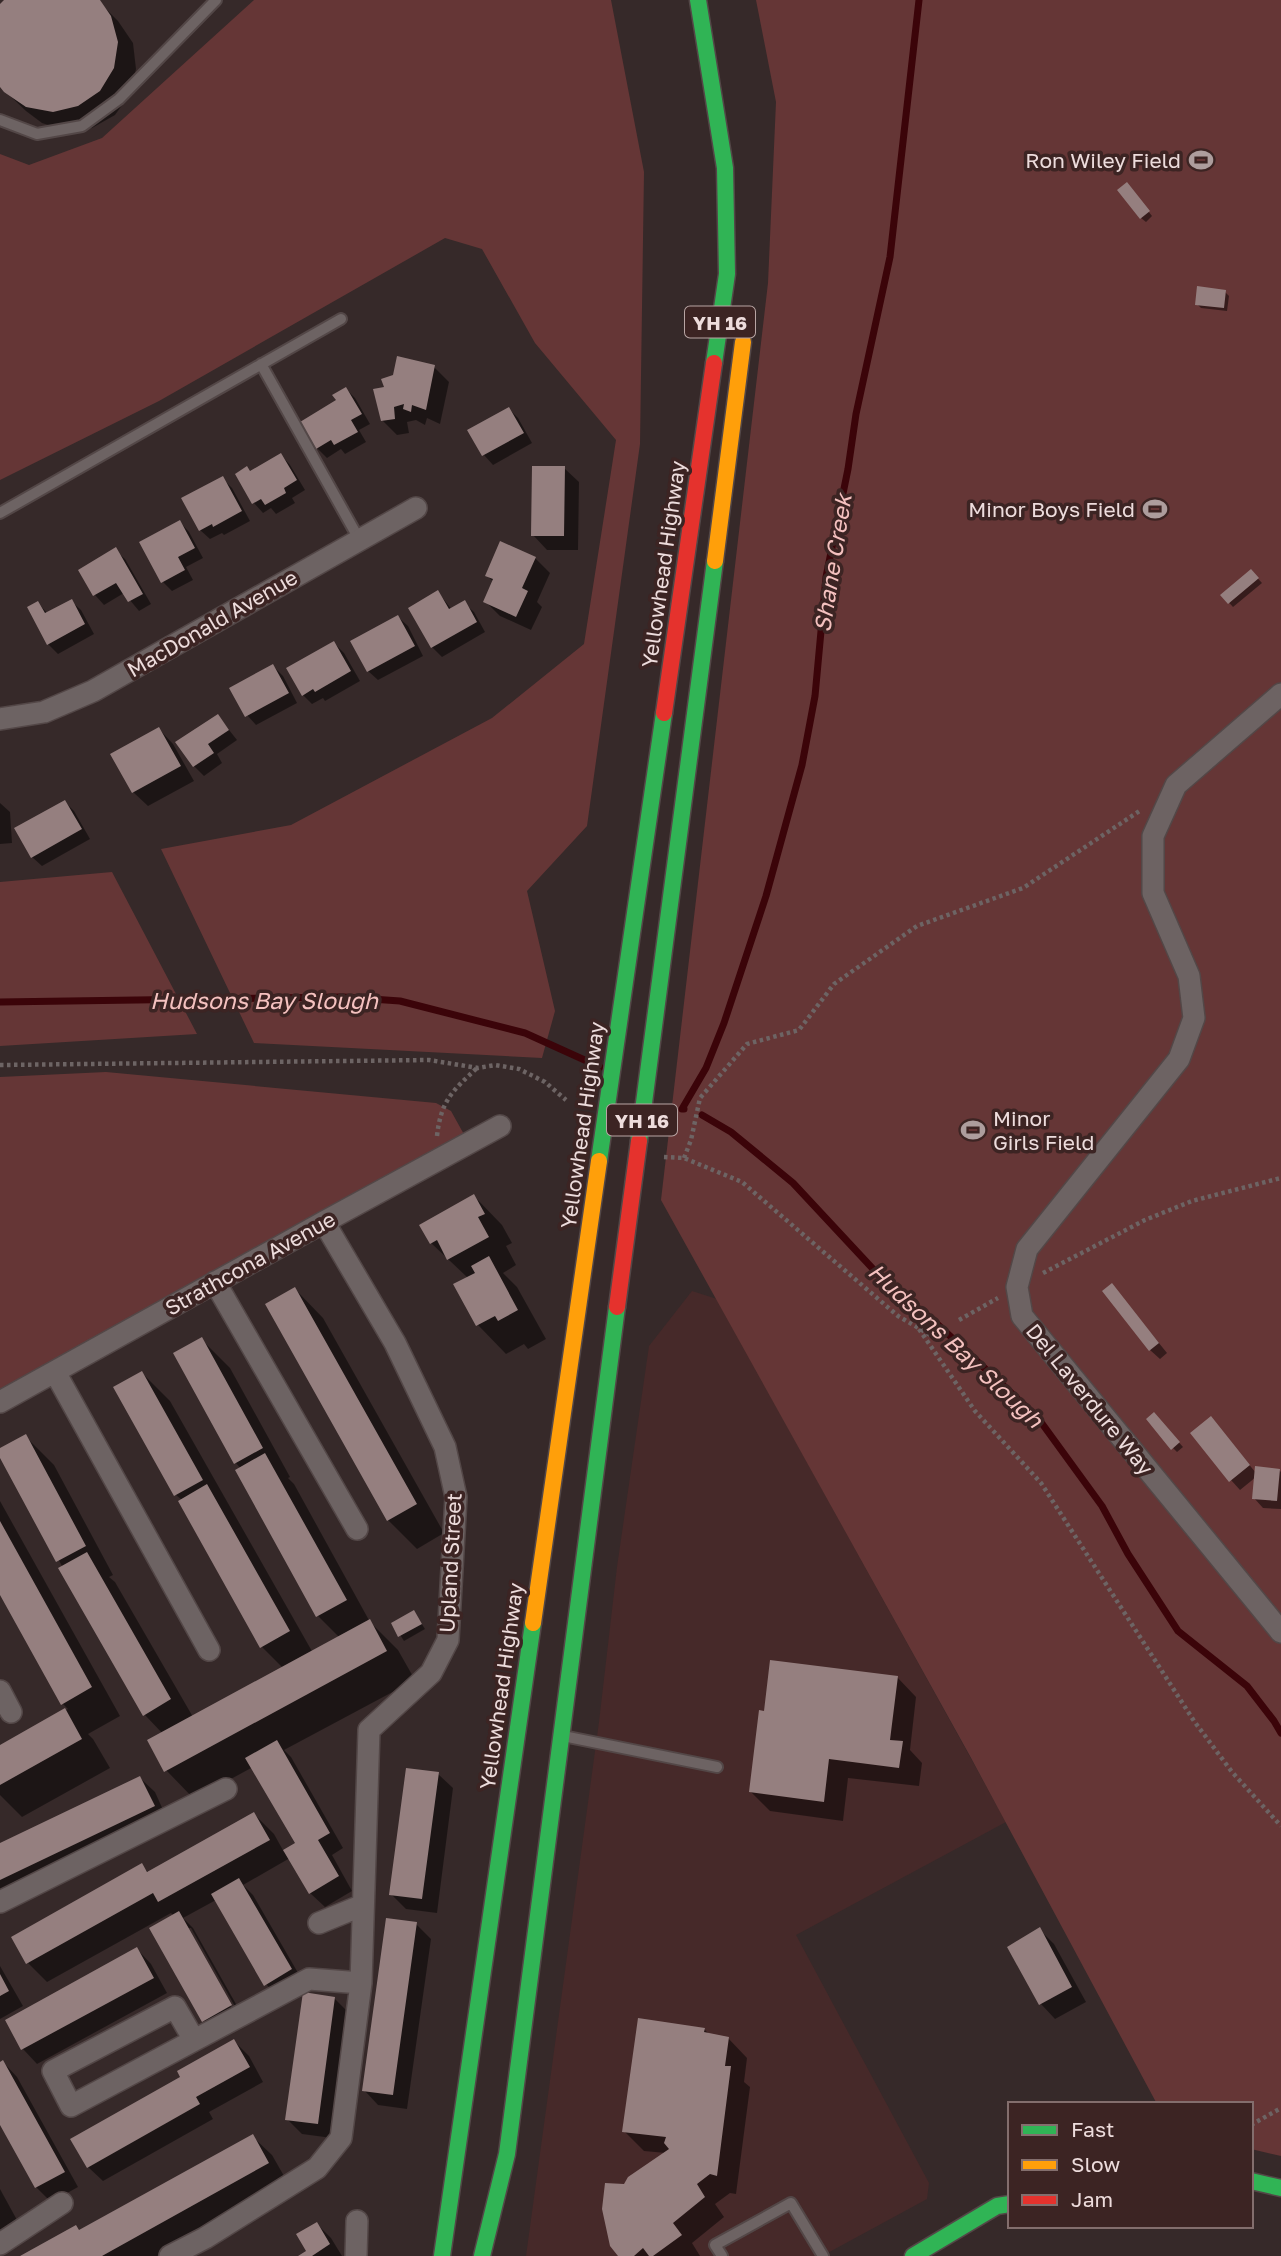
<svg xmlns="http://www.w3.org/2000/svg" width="1281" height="2256" viewBox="0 0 1281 2256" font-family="'Golos Text',sans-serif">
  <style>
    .built { fill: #462929 }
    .green { fill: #653636 }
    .shadow { fill: #0007; fill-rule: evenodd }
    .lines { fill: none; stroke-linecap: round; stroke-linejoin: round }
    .stream { stroke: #3b0409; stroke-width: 7 }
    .building { fill: #957f7f }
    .lane-casing { stroke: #534747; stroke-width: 14 }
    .street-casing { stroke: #534747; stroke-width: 24 }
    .fast-casing { stroke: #534747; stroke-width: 19 }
    .slow-casing { stroke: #534747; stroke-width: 19 }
    .jam-casing { stroke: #534747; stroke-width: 19 }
    .path { stroke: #6d6464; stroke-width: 4.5; stroke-dasharray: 3.5 3.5; stroke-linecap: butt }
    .lane { stroke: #6d6363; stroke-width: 10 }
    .street { stroke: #6d6363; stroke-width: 21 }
    .fast { stroke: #30b455; stroke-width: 16 }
    .slow { stroke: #ff9f0a; stroke-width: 16 }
    .jam { stroke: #e5322d; stroke-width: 16 }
    .labels { text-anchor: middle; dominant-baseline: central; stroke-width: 7; stroke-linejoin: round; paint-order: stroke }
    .shield { fill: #3c2423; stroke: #b8a5a4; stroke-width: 2 }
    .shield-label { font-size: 19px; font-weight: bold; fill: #eddcdc }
    .poi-label { font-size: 21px; fill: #eddcdc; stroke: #3c2423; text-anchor: end }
    .street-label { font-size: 21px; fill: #eddcdc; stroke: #3c2423 }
    .water-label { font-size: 23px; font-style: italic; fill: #f4c1bf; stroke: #3c2423 }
  </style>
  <rect width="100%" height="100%" fill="#362929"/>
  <path class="built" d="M692 1291 717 1299 1006 1822 796 1935 929 2183 927 2199 822 2256H526L599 1722 617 1567 649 1346Z"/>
  <path class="green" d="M254 0H611L644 172 640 444 587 826 527 891 555 1011 542 1058 254 1043 161 849 291 825 492 718 584 644 616 440 535 343 482 249 445 238 159 401 0 480V154L29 165 102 138Z
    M756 0H1281V2156L1251 2149V2104H1157L970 1756 661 1200 768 283 776 102Z
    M112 872 197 1034 0 1046V882Z
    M106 1072 436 1103 451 1111 466 1138 0 1403V1077Z"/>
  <path class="shadow" d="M7 0H97L118 21 133 43 136 69 130 94 115 115 92 128 67 131 42 123 26 111 5 91 0 82V9Z
    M1131 189 1152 216 1146 222 1141 218Z
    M1225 292 1229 296 1227 311 1201 308 1197 304Z
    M434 367 449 382 440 424 427 418 425 425 416 420 407 422 409 433 397 435 382 420 386 388Z
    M346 389 355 398 370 424 359 430 366 442 345 454 341 449 327 458 317 448Z
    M509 409 518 418 532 443 493 465 484 455 470 431Z
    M281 455 290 465 305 490 292 498 295 503 276 514 271 508 263 513 254 503 237 474 251 473Z
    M564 468 579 482 578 550H547L533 535Z
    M222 478 232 488 250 521 224 535 222 533 210 539 200 530Z
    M180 522 189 532 203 558 186 567 193 580 172 591 163 582Z
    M115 550 125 559 151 604 139 611 124 593 104 605 95 595 80 570Z
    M535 558 550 573 537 602 542 607 531 630 500 616 485 601 494 582 487 576Z
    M1251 571 1262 583 1233 607 1222 595Z
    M438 592 452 610 464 603 474 612 485 632 442 657 432 647 410 608Z
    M71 601 81 610 94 634 58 654 48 644 38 603 48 614Z
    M398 617 408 626 423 656 378 680 368 671Z
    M334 643 344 653 360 681 325 701 323 698 312 704 303 695Z
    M273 666 283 676 297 703 256 725 247 715Z
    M218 716 237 740 217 754 222 763 204 776 194 766 178 743Z
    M159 729 173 744 194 781 148 806 133 792Z
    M65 802 74 811 90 839 42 866 32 857Z
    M0 803 10 812 12 843 0 844Z
    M474 1196 502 1225 512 1243 506 1246 516 1265 503 1273 517 1287 546 1339 528 1349 524 1344 506 1354 478 1325 468 1278 431 1243Z
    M1112 1285 1167 1353 1160 1359 1150 1350Z
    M295 1289 323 1318 444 1533 417 1549 388 1520Z
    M201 1339 230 1368 290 1477 288 1478 294 1484 370 1622 398 1650 415 1680 284 1750 291 1757 343 1848 332 1855 352 1891 325 1907 310 1893 290 1858 243 1885 253 1895 305 1985 280 1999 266 1984 216 1900 183 1918 193 1928 245 2020 218 2036 204 2021 174 1916 171 1913 47 1982 28 1963 142 1866 149 1873 254 1814 274 1834 284 1852 297 1844 253 1767 194 1799 166 1770 163 1734 144 1714 0 1454V1450L25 1436 54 1465 113 1575 109 1577 115 1582 193 1717 283 1668 262 1647 182 1500 176 1495 142 1373 170 1401 313 1653 340 1638 318 1616 241 1469 236 1463ZM186 1928H191L238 2012 235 2014Z
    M1211 1418 1256 1473 1279 1470 1281 1472V1509L1263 1508 1254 1498 1256 1477 1240 1490 1231 1480Z
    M1158 1419 1183 1447 1177 1452 1173 1448Z
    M0 1501 120 1716 88 1734 93 1739 110 1768 22 1817 0 1795V1747L68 1709 63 1704 0 1591Z
    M414 1612 425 1629 404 1641 393 1624Z
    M897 1677 916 1697 910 1750 922 1763 919 1786 848 1778 843 1821 770 1811 751 1792Z
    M438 1774 453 1788 437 1913 406 1909 391 1894Z
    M140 1778 155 1792 168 1821 0 1901V1845Z
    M416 1924 431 1939 407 2109 378 2105 364 2090Z
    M1039 1929 1054 1944 1086 2002 1055 2019 1041 2004 1010 1947Z
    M137 1949 151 1964 167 1993 37 2064 23 2049 7 2021Z
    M0 1966 23 2006 0 2019Z
    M334 1998 349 2013 332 2138 302 2134 287 2119Z
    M704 2029 710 2035 728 2038 747 2058 744 2082 750 2087 736 2194 730 2193 715 2204 724 2217 692 2243 700 2256H621L625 2186 666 2153 644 2151 624 2131Z
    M234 2041 249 2056 263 2082 209 2112 213 2119 103 2181 88 2167 182 2078Z
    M3 2062 17 2077 78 2187 51 2202 36 2187 0 2122V2064Z
    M252 2136 272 2155 288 2183 157 2256H24L80 2231Z
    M0 2189 17 2220 0 2230Z
    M317 2224 331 2238 342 2256H302L309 2252Z"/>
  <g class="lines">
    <path class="stream" d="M0 1002 343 997 400 1001 525 1033 600 1067
      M684 1109H682L706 1068 724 1023 766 896 802 765 815 696 826 577 848 469 856 414 890 257 919 0
      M702 1115 731 1132 793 1183 888 1285 934 1321 1038 1418 1102 1506 1128 1554 1178 1631 1247 1686 1274 1721 1281 1733"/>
  </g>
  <path class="building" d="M4 0H100L111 16 118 42 114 68 100 91 78 106 53 112 26 107 4 92 0 87V4Z
    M1127 182 1150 211 1140 219 1117 190Z
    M1197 286 1226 290 1224 308 1195 305Z
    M397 356 435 365 426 410 412 405 411 412 403 409 404 404 394 407 395 419 381 421 373 389 384 387 381 379 393 375Z
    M346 387 362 414 351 420 358 432 334 445 331 440 316 449 300 422 336 400 332 395Z
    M509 407 524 433 482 456 467 430Z
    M281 453 297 480 284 488 286 493 265 505 261 499 252 504 235 474 247 466 250 471Z
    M532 466H565L564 536H531Z
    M223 476 242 511 213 527 212 524 199 531 181 498Z
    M180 520 195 548 178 557 185 570 161 583 139 542Z
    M500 541 536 557 522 588 528 591 516 617 483 602 493 579 485 576Z
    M116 547 143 594 128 602 116 583 93 596 78 570Z
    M1251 569 1259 578 1228 604 1220 595Z
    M438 590 449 609 465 600 477 622 431 648 408 608Z
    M72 599 85 624 47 645 27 607 38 601 45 613Z
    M398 615 415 646 367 672 350 641Z
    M334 641 351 671 315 692 313 689 302 696 286 668Z
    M273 664 289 693 245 717 229 688Z
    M218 714 229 730 208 744 214 753 193 767 175 742Z
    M159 727 181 766 132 793 110 754Z
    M65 800 82 829 31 858 14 828Z
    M474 1194 485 1214 478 1217 489 1237 447 1260 437 1240 430 1244 419 1225Z
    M489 1256 518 1310 498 1321 495 1316 476 1326 453 1284 475 1273 471 1266Z
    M1112 1283 1159 1343 1149 1351 1102 1291Z
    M295 1287 417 1504 387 1521 265 1304Z
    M202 1337 263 1448 234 1464 173 1353Z
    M142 1371 203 1480 174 1496 113 1387Z
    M1154 1412 1180 1442 1171 1450 1146 1419Z
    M1211 1416 1250 1465 1229 1482 1190 1433Z
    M26 1434 86 1546 56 1562 0 1458V1448Z
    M265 1453 347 1600 316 1617 235 1470Z
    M1255 1466 1280 1469 1277 1501 1252 1499Z
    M207 1484 290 1631 260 1648 178 1501Z
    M0 1521 92 1687 61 1705 0 1595Z
    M87 1552 171 1699 143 1716 58 1568Z
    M414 1610 422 1624 398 1637 391 1623Z
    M370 1619 387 1651 164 1772 147 1740Z
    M770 1660 898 1676 890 1740 903 1741 899 1768 829 1759 824 1802 749 1792 759 1710 764 1711Z
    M65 1708 82 1739 0 1785V1745Z
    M277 1740 330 1833 318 1840 339 1876 309 1894 283 1850 295 1843 245 1758Z
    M406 1768 439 1772 422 1899 389 1895Z
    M140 1776 155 1806 0 1880V1843Z
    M254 1812 270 1840 158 1902 153 1893 26 1964 11 1937 142 1863 147 1872Z
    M239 1878 292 1969 264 1986 211 1894Z
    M179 1911 232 2005 202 2022 149 1928Z
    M386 1918 417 1922 393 2095 362 2091Z
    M1040 1927 1072 1987 1039 2005 1007 1947Z
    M137 1947 154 1978 21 2050 5 2020Z
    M0 1974 9 1991 0 1996Z
    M303 1992 335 1997 318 2124 285 2120Z
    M638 2018 705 2028 704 2032 729 2037 725 2066H731L717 2176 710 2174 697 2184 705 2197 673 2223 682 2235 653 2256H649L643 2248 634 2256H618L610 2246 602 2209 605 2183 624 2184 628 2177 669 2149 664 2143 666 2137 622 2132Z
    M234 2039 250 2067 196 2097 200 2104 87 2168 70 2139 180 2077 177 2071Z
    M3 2060 65 2172 35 2188 0 2125V2062Z
    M253 2134 269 2163 102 2256H20L76 2225 79 2230Z
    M317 2222 330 2244 312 2256H298L306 2251 296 2234Z"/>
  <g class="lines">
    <g class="lane-casing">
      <path id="lane" d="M0 120 37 134 82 126 119 99 216 0
        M261 364 359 539
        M0 513 341 319
        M568 1737 717 1767
        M722 2256 715 2245 791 2203 823 2256"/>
    </g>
    <g class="street-casing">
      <path id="street" d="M1281 694 1176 785 1153 836V893L1189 976 1194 1018 1179 1059 1027 1249 1017 1287 1022 1316 1281 1632
        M0 719 44 712 93 691 416 508
        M215 1282 357 1529
        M55 1372 209 1650
        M0 1402 324 1222 500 1126
        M0 1691 11 1712
        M0 1902 226 1789
        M319 1923 363 1905
        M194 2040 175 2007 53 2071 71 2106 309 1979 361 1983
        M0 2244 62 2203
        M170 2256 205 2238 317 2168 341 2138 361 1983 369 1730 431 1673 448 1640 456 1497 445 1447 395 1343 324 1222
        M356 2256 357 2221"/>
    </g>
    <g class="fast-casing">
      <path id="fast" d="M698 0 725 168 727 274 714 363
        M639 1141 715 561
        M599 1161 664 713
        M1251 2181 1281 2188
        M442 2256 533 1623
        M482 2256 507 2154 617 1307
        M913 2256 997 2206 1010 2204"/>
    </g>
    <g class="slow-casing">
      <path id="slow" d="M715 561 743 342
        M533 1623 599 1161"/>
    </g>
    <g class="jam-casing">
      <path id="jam" d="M664 713 714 363
        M617 1307 639 1141"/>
    </g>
    <path class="path" d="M0 1065 429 1060 478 1068 495 1065 519 1069 545 1082 566 1100
      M437 1136C441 1101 452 1091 477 1068
      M664 1157 684 1158 742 1182 898 1316 939 1340
      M684 1158 691 1140 700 1098 747 1044 799 1030 834 984 917 926 1023 888 1141 810
      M1043 1273 1145 1220 1192 1201 1281 1178
      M959 1320 998 1298
      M919 1329 975 1411 1041 1483 1194 1721 1232 1772 1281 1826
      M1251 2125 1281 2108"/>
    <use href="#lane" class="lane"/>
    <use href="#street" class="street"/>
    <use href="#fast" class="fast"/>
    <use href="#slow" class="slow"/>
    <use href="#jam" class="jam"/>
  </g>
  <defs>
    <g id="stadium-bare" transform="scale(1.89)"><path d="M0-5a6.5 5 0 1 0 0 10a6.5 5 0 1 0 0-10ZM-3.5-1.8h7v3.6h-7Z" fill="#ad9d9d" stroke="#3c2423" stroke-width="2.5" paint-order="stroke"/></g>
  </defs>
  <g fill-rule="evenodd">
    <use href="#stadium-bare" x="1201" y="160"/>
    <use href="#stadium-bare" x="1155" y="509"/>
    <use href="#stadium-bare" x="973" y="1130"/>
  </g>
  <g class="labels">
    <g class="shield">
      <rect x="685" y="306.5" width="70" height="31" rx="5"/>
      <rect x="607" y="1104.5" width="70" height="31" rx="5"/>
    </g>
    <g class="shield-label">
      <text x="720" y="322">YH 16</text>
      <text x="642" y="1120">YH 16</text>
    </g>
    <g class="poi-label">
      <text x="1181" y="160">Ron Wiley Field</text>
      <text x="1135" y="509">Minor Boys Field</text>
      <text x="993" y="1118" text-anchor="start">Minor<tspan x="993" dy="24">Girls Field</tspan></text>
    </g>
    <g class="street-label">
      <text transform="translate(663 564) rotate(-82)">Yellowhead Highway</text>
      <text transform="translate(212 623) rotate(-30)">MacDonald Avenue</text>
      <text transform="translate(582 1125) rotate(-82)">Yellowhead Highway</text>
      <text transform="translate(250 1263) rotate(-29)">Strathcona Avenue</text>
      <text transform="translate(1090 1399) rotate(51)">Del Laverdure Way</text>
      <text transform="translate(450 1563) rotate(-87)">Upland Street</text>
      <text transform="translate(501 1686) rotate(-82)">Yellowhead Highway</text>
    </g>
    <g class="water-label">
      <text transform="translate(832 563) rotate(-81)">Shane Creek</text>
      <text x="264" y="1000">Hudsons Bay Slough</text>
      <text transform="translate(956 1345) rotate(43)">Hudsons Bay Slough</text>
    </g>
  </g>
  <rect x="1008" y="2102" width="245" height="126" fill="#3c2423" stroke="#836e6d" stroke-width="2"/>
  <rect x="1022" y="2125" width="35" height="10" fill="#30b455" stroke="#836e6d" stroke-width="2"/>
  <text x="1071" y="2137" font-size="21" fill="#eddcdc">Fast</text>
  <rect x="1022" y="2160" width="35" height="10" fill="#ff9f0a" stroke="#836e6d" stroke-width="2"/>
  <text x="1071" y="2172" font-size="21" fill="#eddcdc">Slow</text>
  <rect x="1022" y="2195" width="35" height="10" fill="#e5322d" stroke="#836e6d" stroke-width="2"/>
  <text x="1071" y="2207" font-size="21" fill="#eddcdc">Jam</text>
</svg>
